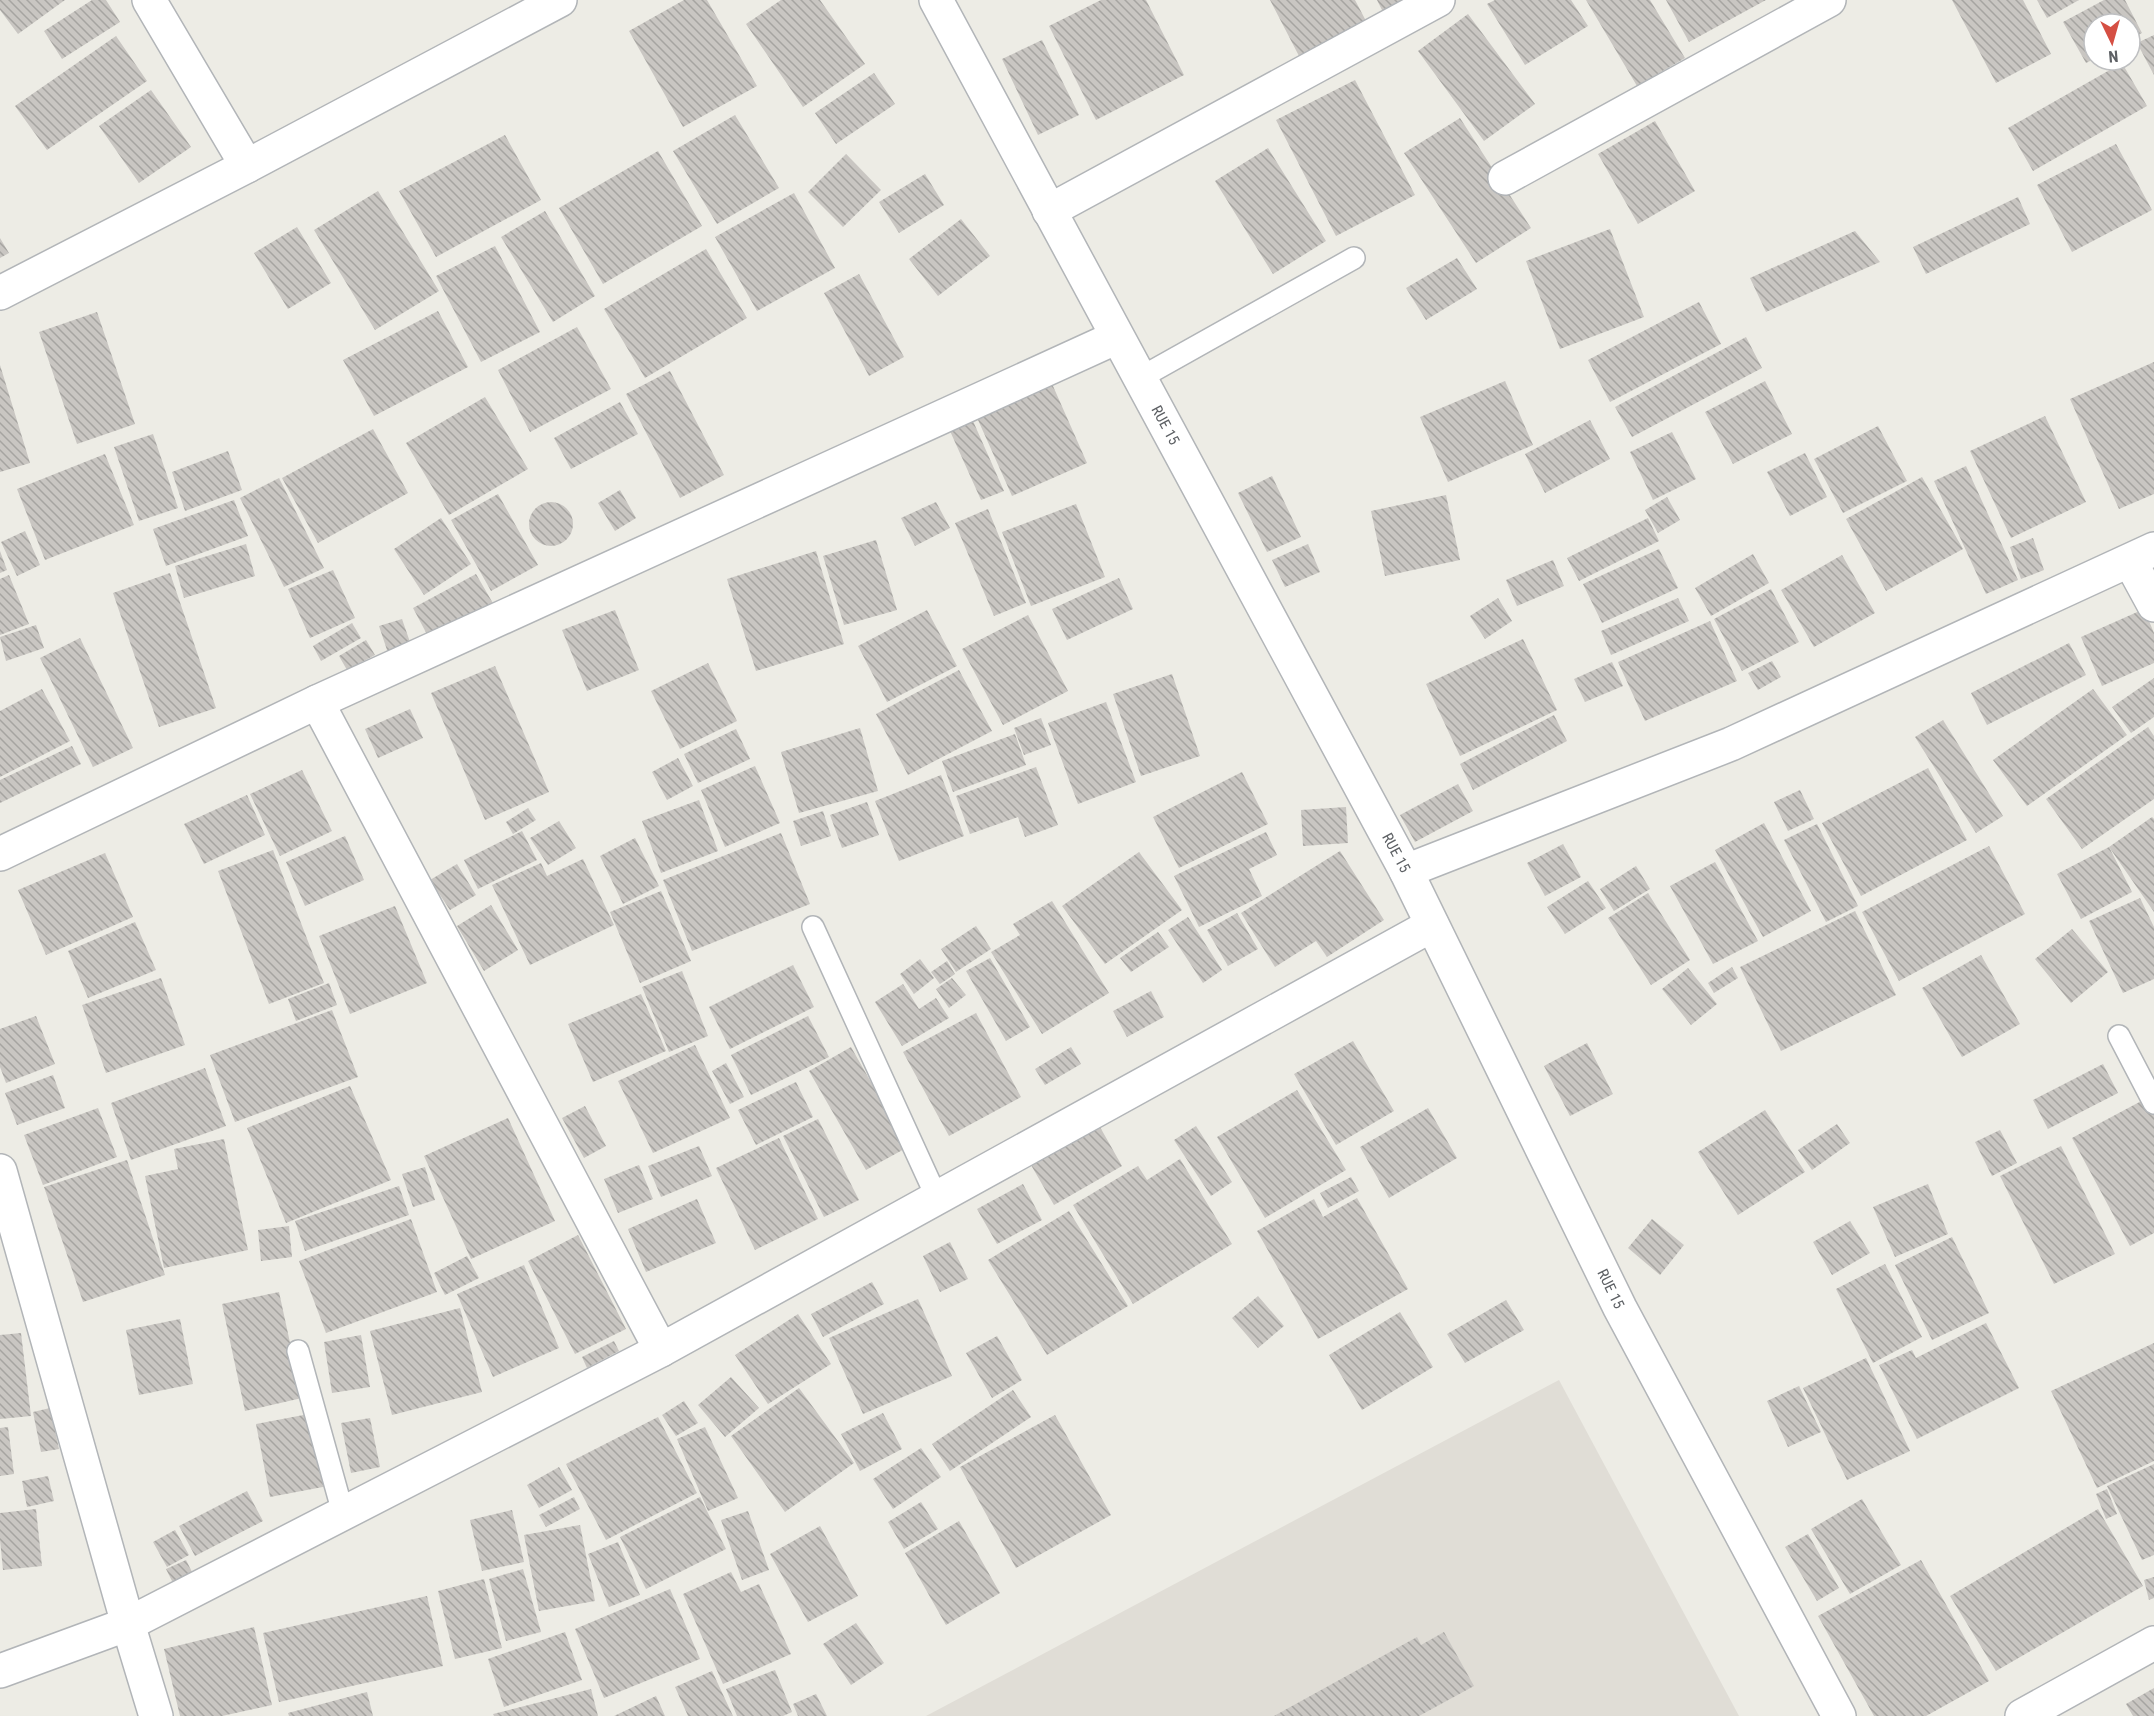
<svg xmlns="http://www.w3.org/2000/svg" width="2154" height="1716" viewBox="0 0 2154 1716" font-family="'Roboto Condensed',sans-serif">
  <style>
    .education { fill: #e0ddd6 }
    .building { fill: url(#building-back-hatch) }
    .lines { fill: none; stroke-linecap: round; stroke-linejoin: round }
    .service-casing { stroke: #b2b5b8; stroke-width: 24 }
    .minor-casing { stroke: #b2b5b8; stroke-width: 36 }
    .service { stroke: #fff; stroke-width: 21 }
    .minor { stroke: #fff; stroke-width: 33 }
    .labels { text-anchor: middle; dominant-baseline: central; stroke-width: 4.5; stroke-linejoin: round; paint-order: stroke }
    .street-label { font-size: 15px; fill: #5d6064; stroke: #fff }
  </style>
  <defs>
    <pattern id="building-back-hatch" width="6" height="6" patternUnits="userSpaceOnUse" patternTransform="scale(1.5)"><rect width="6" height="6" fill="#c9c6c2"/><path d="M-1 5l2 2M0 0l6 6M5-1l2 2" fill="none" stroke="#a6a4a1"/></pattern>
  </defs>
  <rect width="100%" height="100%" fill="#edece5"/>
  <path class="education" d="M1559 1380 1739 1716H926Z"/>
  <path class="building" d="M0 0H65L18 34 0 10Z
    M92 0H106L120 22 62 59 44 31Z
    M684 0H707L757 86 683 127 629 31Z
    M781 0H820L865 64 803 107 746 24Z
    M1101 0H1146L1184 75 1096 120 1049 26Z
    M1270 0H1355L1366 21 1299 56Z
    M1377 0H1410L1384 14Z
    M1495 0H1571L1588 26 1525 65 1487 4Z
    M1586 0H1650L1685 58 1637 86Z
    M1666 0H1766L1689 42Z
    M1952 0H2023L2051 54 1996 83Z
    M2037 0H2079L2047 18Z
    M2104 0H2125L2142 33 2130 39V24H2094V59L2086 63 2063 22Z
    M1468 14 1535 104 1484 141 1418 51Z
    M2154 35V75L2137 43Z
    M116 36 147 81 47 150 15 106Z
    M1042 40 1079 115 1038 135 1002 59Z
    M2122 63 2147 106 2033 171 2008 128Z
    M874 73 895 104 836 144 815 113Z
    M1355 80 1415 195 1336 236 1276 120Z
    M151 90 191 147 139 183 99 126Z
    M735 115 779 188 717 224 673 151Z
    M1460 118 1531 228 1476 263 1404 153Z
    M1655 121 1695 191 1638 224 1598 154Z
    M505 135 541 200 436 257 399 191Z
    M2116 144 2152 210 2072 252 2037 185Z
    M1268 148 1326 241 1273 274 1215 181Z
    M658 151 702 226 603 284 559 208Z
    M846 154 881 190 843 227 808 192Z
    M925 174 944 205 899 233 879 202Z
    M378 191 439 291 375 330 314 230Z
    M794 193 835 268 757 311 715 237Z
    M2018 197 2030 224 1926 274 1913 247Z
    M545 211 595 296 553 322 501 237Z
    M961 219 990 256 938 296 909 259Z
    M297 227 331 283 288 309 254 253Z
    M1610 229 1644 317 1560 349 1526 261Z
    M1855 231 1880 262 1766 312 1750 278Z
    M0 238 9 253 0 258Z
    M495 246 540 332 481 362 436 276Z
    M706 249 747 318 645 378 604 309Z
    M1457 258 1477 289 1426 320 1406 288Z
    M859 274 904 357 869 376 824 293Z
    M1699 302 1721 344 1610 402 1588 360Z
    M438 311 468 367 374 416 343 360Z
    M97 312 135 424 77 444 39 332Z
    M577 327 611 389 530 432 498 370Z
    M1746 337 1762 368 1632 437 1615 407Z
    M2154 362V494L2119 509 2070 399Z
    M0 365 30 463 0 472Z
    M670 371 724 475 680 498 626 394Z
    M1049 377 1087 463 1012 496 974 411Z
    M1505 381 1533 445 1448 482 1420 417Z
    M1765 381 1792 434 1733 464 1705 412Z
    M485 397 528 469 449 515 406 443Z
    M620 402 638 434 571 469 554 438Z
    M2045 416 2086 502 2011 538 1970 451Z
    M1590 420 1610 459 1545 493 1525 454Z
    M973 421 1004 491 981 500 950 431Z
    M1878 426 1907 481 1843 513 1814 459Z
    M373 429 408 493 318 543 282 478Z
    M1672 432 1696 479 1653 500 1630 452Z
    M153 434 178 508 139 521 114 447Z
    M228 451 242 490 185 511 172 472Z
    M1805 453 1827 497 1790 516 1767 472Z
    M105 454 134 525 45 560 17 489Z
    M1966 466 2018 580 1986 594 1934 481Z
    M1272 476 1301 537 1267 552 1238 493Z
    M1922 477 1963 549 1886 591 1846 519Z
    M279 478 324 568 284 587 240 498Z
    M620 490 636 518 615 531 598 503Z
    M498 494 538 565 491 591 451 520Z
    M1446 495 1460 560 1385 576 1371 511Z
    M1667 497 1680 520 1658 533 1645 510Z
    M234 500 248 536 166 566 153 529Z
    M529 524a22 22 0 1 1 44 0a22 22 0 1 1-44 0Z
    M936 502 950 528 915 546 901 518Z
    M1076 504 1105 577 1031 606 1002 532Z
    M988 509 1026 603 994 616 955 523Z
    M441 518 471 564 424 595 394 549Z
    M1648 518 1659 541 1579 581 1567 558Z
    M25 531 40 565 17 576 1 542Z
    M2033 538 2044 570 2021 579 2010 547Z
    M876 540 897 610 844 625 823 556Z
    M246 544 255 576 184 598 175 566Z
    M1308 544 1320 572 1285 587 1272 560Z
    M1659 549 1678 588 1602 623 1583 584Z
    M0 551 7 570 0 573Z
    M816 551 844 644 756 671 727 579Z
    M1753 554 1769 583 1711 616 1695 588Z
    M1842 555 1875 613 1814 647 1781 590Z
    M1553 560 1564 586 1517 606 1506 580Z
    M333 570 355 618 310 638 288 589Z
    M170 573 216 708 159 727 113 593Z
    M476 574 494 605 430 640 413 608Z
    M9 575 29 624 0 635V579Z
    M1119 578 1133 609 1067 640 1052 609Z
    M1771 589 1799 642 1742 671 1714 619Z
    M1498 598 1512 621 1485 639 1470 616Z
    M1678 598 1689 621 1611 655 1601 631Z
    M2144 609 2154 633V663L2102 686 2081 637Z
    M615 610 639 670 587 691 562 630Z
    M927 610 957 666 887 702 858 646Z
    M1028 615 1068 691 1003 725 962 649Z
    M402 619 411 645 388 653 379 626Z
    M1710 621 1737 681 1645 721 1618 662Z
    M352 623 361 638 321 661 313 646Z
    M36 625 44 648 6 661 0 637Z
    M80 638 133 748 93 767 40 658Z
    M1523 639 1557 710 1460 756 1426 684Z
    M366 640 375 655 347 670 339 656Z
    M2069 643 2086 675 1987 725 1971 693Z
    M1772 661 1781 677 1758 690 1748 673Z
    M1612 662 1623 686 1585 702 1574 679Z
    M708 663 737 721 680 749 651 691Z
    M495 666 549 792 485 820 431 693Z
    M959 670 992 731 908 775 876 714Z
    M1172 674 1200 756 1141 776 1113 694Z
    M2154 678V717L2131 733 2112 707Z
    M42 689 70 741 0 777V711Z
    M2093 689 2127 735 2027 806 1993 760Z
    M1106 702 1136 782 1078 804 1048 723Z
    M410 709 423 738 378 758 365 729Z
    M1554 715 1567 741 1473 790 1460 764Z
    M1041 718 1051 745 1024 755 1014 728Z
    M1943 720 2003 816 1976 833 1915 737Z
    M2148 727 2154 736V799L2082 849 2046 799Z
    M860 728 878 791 799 813 781 752Z
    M736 729 750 759 698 783 684 754Z
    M1015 734 1026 765 953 792 942 761Z
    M72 746 81 764 0 803V780Z
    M678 758 693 786 667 800 652 772Z
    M755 766 780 823 725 847 701 790Z
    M1036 767 1058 825 1025 837 1018 817 970 834 956 796Z
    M1928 768 1967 840 1861 896 1822 823Z
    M302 770 332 831 280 856 250 794Z
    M1242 772 1268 824 1179 868 1153 817Z
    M941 775 964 836 899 861 875 801Z
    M1458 784 1473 811 1415 842 1400 815Z
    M1800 790 1814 819 1788 831 1774 802Z
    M247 795 265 835 204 864 184 824Z
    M699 800 718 851 661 873 642 821Z
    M867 802 879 835 842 848 830 815Z
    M1346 807 1348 843 1303 846 1301 810Z
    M528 808 536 820 513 834 506 822Z
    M823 811 831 836 801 846 793 821Z
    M2152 817 2154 819V912L2109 847 2132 892 2081 919 2057 874 2109 847Z
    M559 821 576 848 548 865 530 838Z
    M1764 823 1811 911 1763 937 1715 850Z
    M1817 824 1858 906 1826 922 1784 840Z
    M522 831 537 860 478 889 464 860Z
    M1266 832 1277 855 1249 869 1262 896 1199 927 1174 876Z
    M781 833 810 904 692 951 663 880Z
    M345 836 364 880 305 906 286 862Z
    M635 838 659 886 623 904 600 856Z
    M1563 844 1581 877 1545 896 1527 863Z
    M1989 846 2025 914 1899 981 1862 912Z
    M273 850 324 983 269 1004 218 871Z
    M1340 851 1384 920 1327 957 1316 941 1275 967 1241 913Z
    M1139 852 1182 910 1105 964 1062 906Z
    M105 853 133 917 46 955 18 890Z
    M583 859 614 925 530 965 492 885 541 863 547 876Z
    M1715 862 1758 941 1713 964 1670 886Z
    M457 864 476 895 450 910 430 880Z
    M1636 866 1650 889 1614 911 1600 889Z
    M1588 881 1606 908 1565 934 1547 907Z
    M661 891 691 961 640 983 610 912Z
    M1648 893 1690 960 1651 985 1608 918Z
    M2140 898 2154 927V979L2123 993 2089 921Z
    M1052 901 1109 993 1042 1034 991 952 1020 935 1013 924Z
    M491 905 518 950 484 971 457 926Z
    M395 906 427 983 350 1014 319 936Z
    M1855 911 1896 995 1781 1051 1740 967Z
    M1237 913 1258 949 1228 966 1207 930Z
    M1188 917 1222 970 1203 983 1168 930Z
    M135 922 156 970 88 998 68 951Z
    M976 926 991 949 956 972 941 949Z
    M2072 929 2108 972 2071 1003 2035 959Z
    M1158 932 1169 947 1131 972 1120 958Z
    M1981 955 2020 1024 1962 1057 1922 988Z
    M990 958 1030 1027 1006 1041 966 971Z
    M920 959 934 978 914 994 900 974Z
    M947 961 955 974 940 984 931 972Z
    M793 965 814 1007 730 1049 709 1007Z
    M1732 967 1738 978 1714 993 1708 983Z
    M1688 968 1717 1004 1691 1025 1662 989Z
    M682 971 708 1036 669 1052 642 987Z
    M161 978 185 1045 106 1073 82 1005Z
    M952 978 966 995 949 1008 936 989Z
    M329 983 337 1005 296 1021 288 999Z
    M903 984 919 1009 936 998 949 1018 902 1046 875 1002Z
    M1151 991 1164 1017 1127 1037 1113 1011Z
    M641 994 666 1051 593 1082 568 1024Z
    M332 1010 358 1077 235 1122 210 1055Z
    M976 1013 1021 1097 949 1136 903 1052Z
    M36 1016 55 1064 6 1083 0 1067V1029Z
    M808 1016 829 1057 751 1095 731 1055Z
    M1353 1041 1394 1111 1336 1145 1294 1074Z
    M1587 1043 1613 1094 1570 1116 1544 1066Z
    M695 1045 730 1118 653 1153 618 1081Z
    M851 1047 908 1147 866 1170 809 1071Z
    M1071 1047 1081 1064 1045 1085 1035 1069Z
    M726 1063 744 1097 730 1104 712 1071Z
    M2103 1064 2118 1093 2048 1129 2033 1100Z
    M205 1068 226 1126 131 1160 111 1103Z
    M53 1075 65 1108 17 1125 5 1093Z
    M796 1082 813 1117 756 1145 738 1110Z
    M350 1086 391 1180 286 1223 247 1128Z
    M1297 1090 1346 1170 1265 1218 1217 1137Z
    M2147 1098 2154 1111V1233L2130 1246 2072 1138Z
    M585 1106 606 1146 584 1158 562 1118Z
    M98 1108 117 1157 43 1185 24 1135Z
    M1428 1108 1457 1158 1389 1198 1360 1147Z
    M1765 1110 1805 1172 1738 1215 1698 1152Z
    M508 1118 555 1221 471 1259 424 1156Z
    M818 1119 859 1200 824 1217 783 1136Z
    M1837 1124 1850 1143 1812 1170 1798 1150Z
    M1196 1126 1232 1182 1211 1196 1174 1140Z
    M1100 1127 1122 1166 1054 1205 1031 1165Z
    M2000 1130 2017 1163 1992 1176 1975 1142Z
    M779 1138 818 1219 755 1250 716 1168Z
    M224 1139 248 1250 164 1268 145 1176 178 1169 174 1149Z
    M699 1146 712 1176 661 1197 648 1166Z
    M2061 1146 2115 1254 2054 1284 2000 1176Z
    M1180 1159 1232 1244 1133 1304 1073 1205 1138 1166 1147 1180Z
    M127 1160 165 1275 83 1302 44 1187Z
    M639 1165 653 1199 618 1213 604 1179Z
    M425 1167 435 1200 413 1207 402 1174Z
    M1351 1177 1359 1191 1328 1208 1320 1193Z
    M1023 1184 1042 1220 997 1244 977 1209Z
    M1928 1184 1948 1234 1895 1257 1873 1207Z
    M399 1186 409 1215 305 1251 295 1221Z
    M1357 1198 1408 1289 1318 1339 1257 1231 1314 1199 1323 1217Z
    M697 1199 716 1243 646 1272 628 1229Z
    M1069 1211 1128 1306 1047 1355 988 1260Z
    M411 1219 437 1292 326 1333 299 1261Z
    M1652 1219 1684 1245 1660 1275 1628 1248Z
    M1850 1221 1870 1253 1832 1275 1813 1242Z
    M289 1226 292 1257 261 1261 258 1230Z
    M578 1235 626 1329 575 1354 528 1261Z
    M1952 1237 1989 1313 1932 1340 1895 1265Z
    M950 1242 968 1279 940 1292 923 1256Z
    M467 1256 479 1278 445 1295 434 1273Z
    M1885 1264 1922 1337 1873 1363 1836 1289Z
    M524 1265 559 1348 493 1377 457 1294Z
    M872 1282 884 1304 823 1337 811 1314Z
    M279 1292 302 1398 245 1411 222 1304Z
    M1258 1296 1284 1326 1258 1348 1232 1318Z
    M918 1299 952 1376 863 1414 829 1338Z
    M1506 1300 1524 1330 1465 1363 1447 1334Z
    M460 1308 482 1392 392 1415 370 1331Z
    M1400 1312 1433 1367 1362 1410 1329 1355Z
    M798 1314 831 1364 768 1404 735 1355Z
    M180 1319 193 1384 139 1395 126 1330Z
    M1986 1323 2019 1388 1917 1439 1879 1365 1912 1350 1916 1358Z
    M21 1333 31 1416 0 1419V1335Z
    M361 1335 370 1387 332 1393 324 1342Z
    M997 1336 1022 1380 992 1398 966 1353Z
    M614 1341 619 1351 587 1368 582 1357Z
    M2154 1343V1461L2097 1488 2051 1391Z
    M1866 1358 1910 1451 1847 1480 1803 1388Z
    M731 1377 759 1408 725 1437 698 1405Z
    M1799 1386 1821 1432 1788 1447 1767 1401Z
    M799 1388 854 1463 785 1512 731 1436Z
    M1013 1390 1031 1417 950 1471 932 1444Z
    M684 1401 698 1423 676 1436 662 1415Z
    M50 1408 59 1449 41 1452 33 1412Z
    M314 1413 328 1486 270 1497 256 1424Z
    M883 1413 902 1449 860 1471 841 1434Z
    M1055 1415 1111 1515 1016 1568 960 1467Z
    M658 1417 697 1493 606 1540 566 1464Z
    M370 1418 380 1467 351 1473 341 1423Z
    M8 1427 14 1474 0 1476V1428Z
    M705 1427 738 1498 708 1511 677 1439Z
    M921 1448 941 1477 893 1509 873 1479Z
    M2154 1464V1555L2142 1560 2107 1486Z
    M559 1467 572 1490 539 1508 527 1485Z
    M48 1476 54 1501 27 1507 22 1481Z
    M2107 1489 2117 1514 2106 1519 2096 1494Z
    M247 1491 263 1521 195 1556 179 1526Z
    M574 1497 580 1509 546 1527 539 1515Z
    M700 1497 726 1549 646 1589 620 1537Z
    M1862 1499 1901 1565 1850 1594 1811 1529Z
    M921 1502 938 1529 904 1549 888 1522Z
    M36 1509 42 1566 3 1570 0 1540V1513Z
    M2098 1509 2143 1586 1996 1671 1950 1596Z
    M512 1510 524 1562 482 1571 470 1520Z
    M748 1511 769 1570 742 1580 721 1520Z
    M959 1521 1000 1593 946 1625 905 1553Z
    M580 1525 595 1601 539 1611 524 1535Z
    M820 1526 858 1596 808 1622 770 1554Z
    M175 1530 189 1555 167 1567 153 1542Z
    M1808 1534 1839 1588 1817 1601 1785 1547Z
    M618 1542 640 1595 609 1607 588 1554Z
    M186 1560 194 1576 174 1585 166 1569Z
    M1921 1560 1989 1681 1926 1716H1874L1818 1616Z
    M523 1569 541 1632 506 1641 489 1579Z
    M731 1572 741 1592 759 1584 791 1654 723 1684 683 1594Z
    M2154 1577V1598L2149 1600 2144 1580Z
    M484 1579 502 1648 455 1659 438 1591Z
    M670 1589 700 1659 604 1698 575 1629Z
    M427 1596 443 1666 279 1702 263 1633Z
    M856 1623 884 1663 851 1685 823 1644Z
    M254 1627 272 1705 222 1716H180L164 1649Z
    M565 1632 582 1680 504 1707 488 1659Z
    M1444 1632 1474 1686 1419 1716H1274L1417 1637 1421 1645Z
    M775 1670 792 1712 783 1716H737L726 1689Z
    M712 1671 733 1716H688L675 1687Z
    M2154 1688V1716H2133L2126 1704Z
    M591 1689 598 1716H494L493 1714Z
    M367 1692 373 1716H289L288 1713Z
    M816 1694 827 1716H798L793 1704Z
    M656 1696 665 1716H614Z"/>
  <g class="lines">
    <g class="service-casing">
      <path id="service" d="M1140 378 1354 258
        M813 927 937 1198
        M2119 1036 2154 1103
        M298 1351 343 1513"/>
    </g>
    <g class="minor-casing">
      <g id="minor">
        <path d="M149 0 247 166"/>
        <path id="s1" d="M936 0 1406 871 1620 1308 1839 1716"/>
        <path d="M1505 178 1829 0"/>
        <path d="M1049 211 1438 0"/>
        <path d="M0 293 247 166 560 0"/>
        <path d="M2130 561 2154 605"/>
        <path d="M317 702 661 1350"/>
        <path d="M0 854 317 702 1117 337"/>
        <path d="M1406 871 1731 744 2154 549"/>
        <path d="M0 1171 128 1624 156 1716"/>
        <path d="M0 1671 128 1624 661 1350 1432 925"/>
        <path d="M2022 1716 2154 1643"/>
      </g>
    </g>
    <use href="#service" class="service"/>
    <use href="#minor" class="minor"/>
  </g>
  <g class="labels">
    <g class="street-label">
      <text stroke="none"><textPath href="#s1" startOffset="483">RUE 15</textPath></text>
      <text stroke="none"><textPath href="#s1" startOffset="969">RUE 15</textPath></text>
      <text stroke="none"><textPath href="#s1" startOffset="1455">RUE 15</textPath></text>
    </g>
  </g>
  <g transform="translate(2112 42) rotate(175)"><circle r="28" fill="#ffffff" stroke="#bebfc1" stroke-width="1.5"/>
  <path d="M0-4.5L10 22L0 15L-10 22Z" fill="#d54f43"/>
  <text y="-9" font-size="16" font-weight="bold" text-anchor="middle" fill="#5d6064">N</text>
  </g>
</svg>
